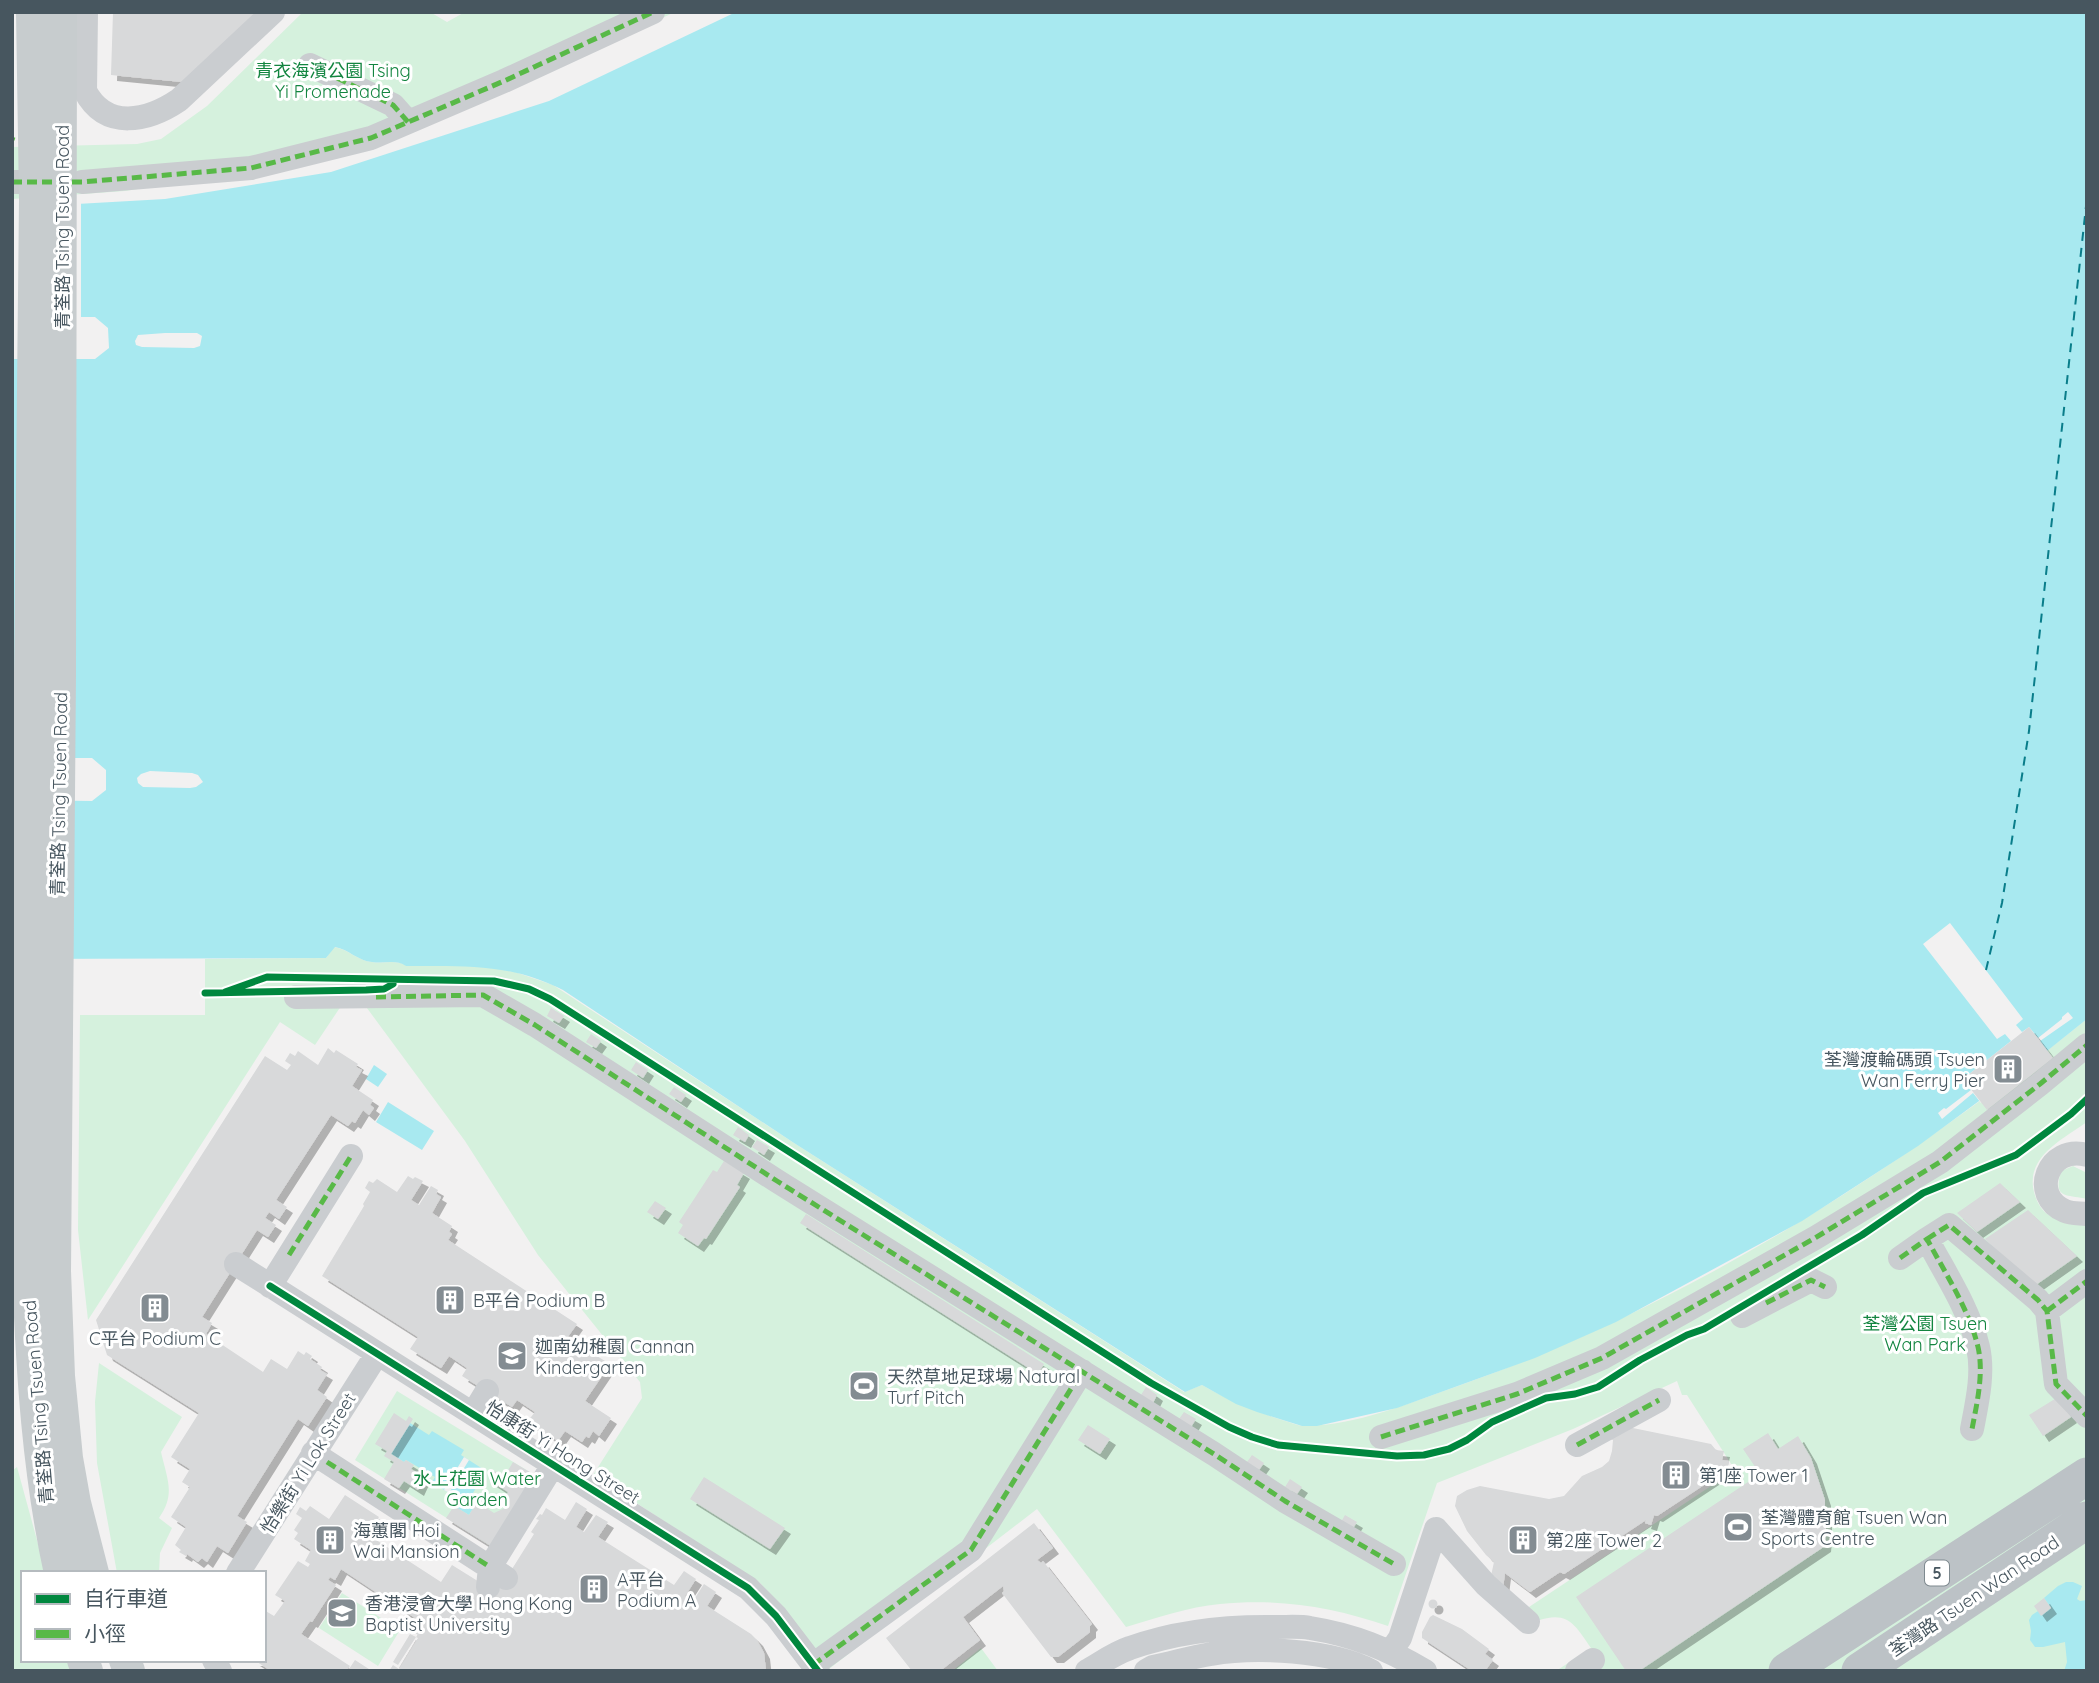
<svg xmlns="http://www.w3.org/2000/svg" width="2099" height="1683" viewBox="0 0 2099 1683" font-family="Quicksand,'Noto Sans TC',sans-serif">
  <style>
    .green { fill: #d5f1dd }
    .water { fill: #a8e9f0; fill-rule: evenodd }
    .pier { fill: #f2f1f1 }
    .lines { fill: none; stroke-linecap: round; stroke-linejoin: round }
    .ferry { stroke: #097d8a; stroke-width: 2; stroke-dasharray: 9 7; stroke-linecap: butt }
    .building { fill: #d8d9da; filter: url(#shadow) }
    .minor-tunnel { stroke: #c7cacc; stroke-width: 24; stroke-dasharray: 24 12; stroke-linecap: butt }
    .minor { stroke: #cacdd0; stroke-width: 24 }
    .major { stroke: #c7ccce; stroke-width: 32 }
    .highway { stroke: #bcc2c6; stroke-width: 37 }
    .quiet { stroke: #58b947; stroke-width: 5; stroke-dasharray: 10 5; stroke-linecap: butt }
    .cycleway-casing { stroke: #fff; stroke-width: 11 }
    .cycleway { stroke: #00873e; stroke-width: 7 }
    .labels { text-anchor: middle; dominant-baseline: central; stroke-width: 6; stroke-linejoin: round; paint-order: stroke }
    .shield { fill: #fff; stroke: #7e898f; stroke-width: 2 }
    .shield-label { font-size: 16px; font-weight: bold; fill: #47565f }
    .park-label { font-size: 18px; fill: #138540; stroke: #fff }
    .street-label { font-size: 18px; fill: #47565f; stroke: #fff }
    .poi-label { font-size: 18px; fill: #47565f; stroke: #fff; text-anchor: start }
  </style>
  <defs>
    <filter id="shadow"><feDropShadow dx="6" dy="6" stdDeviation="0" flood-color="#0004"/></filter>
  </defs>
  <rect width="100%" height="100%" fill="#f2f1f1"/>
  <path class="green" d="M303 12H430L447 22 465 12H675L483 102 299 163 125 191 12 199V147L137 144 161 139 207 106Z
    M334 947C348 949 358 961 372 962 384 964 396 959 407 966H483L515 972 553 985 794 1143 1184 1392 1202 1385C1227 1399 1252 1410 1279 1419 1287 1421 1297 1426 1305 1426 1358 1425 1409 1403 1458 1386 1688 1305 1897 1171 2087 1019V1122C2063 1139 2025 1157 2034 1192 2036 1200 2041 1211 2049 1215 2059 1221 2075 1222 2087 1224V1671H1556L1591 1648C1575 1625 1568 1610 1537 1621L1529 1607 1735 1470 1687 1395H1682L1677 1381 1573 1429 1437 1483 1388 1626C1333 1607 1278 1598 1220 1604 1188 1607 1157 1618 1126 1627L1037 1509 829 1669 784 1609 760 1583 593 1475 642 1398 640 1382 538 1255 465 1141 364 1004 341 1006 315 1045 280 1022 88 1320 78 1230 80 1015H205V959L326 958Z
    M2073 1166 2087 1173V1199C2065 1194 2053 1199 2061 1171Z
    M99 1363 182 1417 161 1452C167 1479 176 1494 159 1518L172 1528 160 1553 159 1573H117L97 1463 95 1402Z
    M397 1391 538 1477 494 1548 355 1460Z
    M17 1467 46 1573H23V1660H70L74 1671H12V1471Z
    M342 1593 400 1630 378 1666 319 1628Z
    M981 1648 998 1671H952Z"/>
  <path class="water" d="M736 12H2087V1019L2047 1051 1918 1146 1802 1221 1616 1322 1535 1358 1397 1408 1317 1426H1302L1257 1412 1236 1404 1202 1385 1185 1392 794 1143 563 990C509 963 465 966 406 966 396 959 384 964 372 962 358 961 348 949 335 947L326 958 12 959V800L92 801 106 790V770L92 758H12V359H95L109 348 108 328 95 317H12L24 207 165 199 331 172 549 101ZM165 333H197L202 336 200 346 194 348 142 347 136 345 135 341 138 335ZM150 771 192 773 198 775 203 782 196 787 190 788 143 787 138 783 137 778 141 774Z
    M374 1065 387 1074 378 1087 366 1079Z
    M388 1102 434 1131 422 1150 376 1122Z
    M410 1423 429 1435 432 1431 464 1450 461 1455 486 1471 470 1498 477 1502 469 1515 454 1506 458 1499 432 1482 435 1477 406 1460 404 1462 391 1454Z
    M2066 1582H2073L2082 1586 2077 1599 2080 1601 2087 1600V1671H2064L2067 1662 2065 1642 2043 1647H2035L2030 1640 2031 1631 2029 1620 2032 1615 2038 1611 2042 1615 2051 1608 2044 1598 2058 1586Z"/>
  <path class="pier" d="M81 201V321L12 320V202L24 204Z
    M1950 923 2023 1019 2016 1025 2022 1032 2029 1027 2038 1038 2062 1019V1017L2068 1012 2073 1018 2040 1041 2049 1054 1981 1103 1973 1093 1942 1119 1938 1113 1944 1108 1946 1109 1971 1090 1963 1079 2011 1041 2005 1034 1997 1039 1923 944Z
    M464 1457 469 1460 449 1493 444 1490Z"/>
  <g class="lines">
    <path class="ferry" d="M1986 970 2002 903 2029 731 2087 197"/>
  </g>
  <path class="building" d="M113 12H258L182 82 111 75Z
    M551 1008 564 1016 559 1023 547 1016Z
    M2029 1027 2053 1058 1987 1110 1963 1079Z
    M591 1034 601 1041 596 1048 586 1042Z
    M328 1048 334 1053 336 1050 358 1064 356 1067 362 1070 352 1086 373 1100 370 1105 374 1108 369 1115 363 1110 355 1123 352 1121 348 1126 331 1115 276 1200 287 1207 279 1219 269 1212 265 1218 276 1225 268 1237 257 1230 202 1317 212 1323 206 1334 263 1372 271 1359 287 1369 298 1351 304 1355 306 1352 312 1356 310 1359 322 1367 320 1370 327 1374 317 1390 327 1397 308 1426 298 1419 247 1500 237 1516 247 1522 228 1553 217 1546 207 1562 202 1558 198 1562 187 1554 186 1556 179 1552 181 1550 175 1545 186 1527 171 1517 190 1487 182 1482 190 1469 171 1457 199 1413 107 1355 96 1320 265 1056 287 1070 291 1065 285 1061 290 1053 295 1056 298 1051 318 1065Z
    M636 1062 648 1070 643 1078 631 1070Z
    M674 1087 686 1095 681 1102 669 1094Z
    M738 1127 749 1135 745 1142 733 1135Z
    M757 1140 769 1147 764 1155 752 1147Z
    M724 1161 744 1173 737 1185 740 1187 706 1239 704 1238 698 1246 678 1233 683 1225 679 1222 713 1170 717 1172Z
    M408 1176 413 1179 415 1177 423 1181 411 1200 419 1205 431 1186 438 1190 436 1194 441 1197 432 1213 452 1226 449 1232 452 1234 448 1240 577 1324 567 1338 610 1364 585 1401 611 1418 599 1436 593 1431 589 1438 586 1436 582 1442 565 1431 558 1441 527 1422 535 1412 517 1400 512 1407 462 1376 467 1368 449 1356 441 1368 410 1349 418 1337 322 1276 364 1206 363 1204 370 1192 365 1188 369 1181 373 1183 377 1179 397 1192Z
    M2000 1183 2020 1202 1977 1232 1957 1213Z
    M655 1201 666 1208 658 1219 647 1212Z
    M2028 1210 2077 1256 2033 1287 1985 1239Z
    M806 1214 1044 1364 1038 1374 800 1223Z
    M1146 1387 1157 1395 1153 1403 1141 1395Z
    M2058 1397 2071 1417 2043 1436 2029 1415Z
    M1184 1412 1196 1419 1191 1427 1179 1419Z
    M394 1413 406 1421 409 1416 413 1419 391 1454 404 1462 406 1460 414 1465 411 1469 424 1477 418 1490 404 1481 399 1488 384 1479 394 1462 384 1456 387 1451 375 1444Z
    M1088 1425 1110 1439 1100 1454 1078 1440Z
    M1623 1426 1711 1444 1716 1450 1724 1451 1722 1460 1729 1461 1728 1466 1731 1467 1730 1472 1727 1474 1717 1472 1716 1477 1657 1516 1654 1515 1651 1525 1645 1523 1646 1520 1564 1574 1560 1572 1530 1592 1505 1573 1503 1588 1489 1585 1494 1562 1486 1555 1467 1531 1455 1506 1457 1496 1467 1490 1480 1486 1549 1499 1564 1496 1582 1476 1602 1467 1609 1461 1612 1451 1613 1440 1609 1439Z
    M1768 1433 1778 1449 1798 1436 1811 1458 1825 1500V1506L1819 1510 1826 1521V1533L1824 1534 1826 1536 1825 1546 1639 1671H1626L1576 1597 1760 1474 1743 1449Z
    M1252 1455 1264 1463 1259 1470 1247 1462Z
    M513 1462 538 1477 494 1548 446 1518 454 1506 469 1515 477 1502 494 1513 505 1508 509 1500 507 1494 508 1492 489 1480 495 1471 504 1477Z
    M704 1477 785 1528 770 1549 690 1499Z
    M1290 1479 1302 1487 1297 1494 1285 1487Z
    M345 1495 379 1517 367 1534 370 1536 441 1582 452 1565 497 1593 534 1534 531 1532 539 1520 536 1519 540 1514 542 1515 546 1508 565 1520 576 1502 587 1509 576 1527 584 1532 596 1515 608 1522 598 1537 674 1585 684 1571 696 1579 685 1596 693 1601 704 1584 716 1592 707 1606 751 1634 757 1640 764 1653 766 1671H389L393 1665 399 1669 418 1638 416 1637 418 1635 411 1630 418 1620 341 1569 335 1580 330 1577 328 1580 336 1585 312 1622 310 1621 301 1634 350 1666 346 1671H271L254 1660H264V1610L274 1616 285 1601 275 1595 298 1561 308 1567 310 1564 305 1561 311 1550 294 1539 298 1533 294 1530 302 1518 296 1514 300 1507 306 1511 310 1506 329 1519Z
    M1345 1515 1357 1522 1352 1530 1341 1522Z
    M1034 1523 1053 1548 1037 1560 1041 1563 1043 1561 1092 1624 1090 1626V1632L1058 1657H1051L1002 1593 1004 1591 1003 1586 963 1617 980 1640 940 1671H912L886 1638Z
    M2044 1598 2051 1608 2041 1616 2034 1606Z
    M1428.5 1604a4.5 4.5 0 1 1 9 0a4.5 4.5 0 1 1-9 0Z
    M1433 1615 1462 1629 1489 1649 1485 1654 1493 1660 1485 1671H1472L1422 1638V1632L1430 1617Z
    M410 1634 416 1637 398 1665 393 1662Z
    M355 1660 372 1671H352L349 1669Z"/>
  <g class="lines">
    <path class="minor-tunnel" d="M12 182H50"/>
    <path class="minor" d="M86 12 85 91C106 131 148 121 179 100L273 12
      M310 65 393 105 408 122
      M82 182 251 168 371 138 504 81 653 12
      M296 997 483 995 535 1025 777 1181 1214 1454 1285 1501 1394 1564
      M2087 1155C2048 1144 2029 1196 2065 1211 2072 1214 2080 1213 2087 1214
      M1927 1239 1949 1225 2038 1300 2047 1311 2056 1384 2087 1416
      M1900 1258 1927 1239C1945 1273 1969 1309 1978 1347 1984 1373 1977 1403 1972 1429
      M236 1264 748 1588 776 1616 818 1671
      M270 1286 351 1156
      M2047 1311 2087 1281
      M1742 1316 1811 1280 1825 1287
      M473 1414 487 1391
      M1381 1437 1517 1394 1602 1358 1815 1238 1940 1162 2040 1084 2087 1045
      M1577 1445 1659 1400
      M313 1453 506 1578
      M1436 1529 1486 1585 1528 1622
      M238 1573 377 1354
      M488 1587 490 1567 553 1465
      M1391 1651 1400 1638 1436 1529
      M214 1660 220 1671
      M813 1665 971 1550 1082 1371
      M1087 1671C1101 1663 1115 1653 1130 1648 1177 1631 1228 1626 1278 1627 1289 1627 1300 1626 1310 1628 1354 1635 1388 1649 1425 1671
      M1146 1671 1153 1667C1173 1663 1192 1657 1211 1654 1255 1646 1332 1650 1371 1671
      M1577 1671 1593 1660"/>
    <path class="major" d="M32 12 35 200 30 674 28 1272C32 1373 38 1473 60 1573
      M61 12 60 675 55 1271 59 1376 67 1458 75 1503 93 1573
      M83 1660 87 1671
      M125 1660 129 1671"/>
    <path class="highway" d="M1787 1671 2087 1476
      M1860 1671 2087 1520"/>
    <path class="quiet" d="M310 65 393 105 408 122
      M12 140 13 137
      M12 182H82L251 168 371 138 504 81 653 12
      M376 997 483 995 535 1025 777 1181 1214 1454 1285 1501 1394 1564
      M1927 1239 1949 1225 2038 1300 2047 1311 2056 1384 2087 1416
      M289 1255 351 1156
      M1900 1258 1927 1239C1945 1273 1969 1309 1978 1347 1984 1373 1977 1403 1972 1429
      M1766 1303 1811 1280 1825 1287
      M2047 1311 2087 1281
      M1381 1437 1517 1394 1602 1358 1815 1238 1940 1162 2040 1084 2087 1045
      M1577 1445 1659 1400
      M327 1462 490 1567
      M813 1665 971 1550 1082 1371"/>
    <g class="cycleway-casing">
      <path id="cycleway" d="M225 992 267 977 494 981 529 989 550 999 1151 1383 1229 1427 1252 1437 1278 1445 1397 1456 1424 1455 1449 1449 1467 1440 1492 1422 1546 1398 1575 1394 1598 1387 1640 1360 1687 1335 1704 1329 1862 1235 1923 1193 2016 1155 2071 1114 2087 1099
        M205 993 366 990 384 989 393 984
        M270 1286 748 1588 776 1616 818 1671"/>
    </g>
    <use href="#cycleway" class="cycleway"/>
  </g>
  <defs>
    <g id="building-square" transform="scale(1.575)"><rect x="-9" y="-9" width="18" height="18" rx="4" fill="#838c92" stroke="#fff"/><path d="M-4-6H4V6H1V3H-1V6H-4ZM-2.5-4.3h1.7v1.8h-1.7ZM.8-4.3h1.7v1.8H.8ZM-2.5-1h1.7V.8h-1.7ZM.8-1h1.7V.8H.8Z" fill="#fff"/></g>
    <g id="school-square" transform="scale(1.575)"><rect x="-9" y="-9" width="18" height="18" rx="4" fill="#838c92" stroke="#fff"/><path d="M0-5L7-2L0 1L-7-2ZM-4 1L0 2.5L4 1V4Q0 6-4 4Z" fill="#fff"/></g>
    <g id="stadium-square" transform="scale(1.575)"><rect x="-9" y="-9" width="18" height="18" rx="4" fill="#838c92" stroke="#fff"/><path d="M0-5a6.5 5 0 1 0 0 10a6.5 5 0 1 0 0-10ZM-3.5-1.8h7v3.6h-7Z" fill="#fff"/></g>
    <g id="university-square" transform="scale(1.575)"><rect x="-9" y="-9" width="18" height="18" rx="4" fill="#838c92" stroke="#fff"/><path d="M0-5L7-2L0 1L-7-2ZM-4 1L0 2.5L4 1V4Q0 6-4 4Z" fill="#fff"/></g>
  </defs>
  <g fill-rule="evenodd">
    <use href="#building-square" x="2008" y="1069"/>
    <use href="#building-square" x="450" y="1300"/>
    <use href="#building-square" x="155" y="1308"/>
    <use href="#school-square" x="512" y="1356"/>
    <use href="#stadium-square" x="864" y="1386"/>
    <use href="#building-square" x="1676" y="1475"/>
    <use href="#stadium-square" x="1738" y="1527"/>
    <use href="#building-square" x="330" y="1540"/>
    <use href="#building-square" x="1523" y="1540"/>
    <use href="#building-square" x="594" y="1589"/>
    <use href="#university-square" x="342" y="1613"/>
  </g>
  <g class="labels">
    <rect class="shield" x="1925" y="1560.5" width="24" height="25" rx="5"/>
    <g class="shield-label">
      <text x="1937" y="1573">5</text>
    </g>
    <g class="park-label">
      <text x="333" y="70">青衣海濱公園 Tsing<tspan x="333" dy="21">Yi Promenade</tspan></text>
      <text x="1925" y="1323">荃灣公園 Tsuen<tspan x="1925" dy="21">Wan Park</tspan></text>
      <text x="477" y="1478">水上花園 Water<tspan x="477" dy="21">Garden</tspan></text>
    </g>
    <g class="street-label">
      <text transform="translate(62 227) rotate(-90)">青荃路 Tsing Tsuen Road</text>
      <text transform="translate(59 794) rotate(-89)">青荃路 Tsing Tsuen Road</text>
      <text transform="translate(38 1402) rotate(-95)">青荃路 Tsing Tsuen Road</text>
      <text transform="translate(563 1452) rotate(32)">怡康街 Yi Hong Street</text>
      <text transform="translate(308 1463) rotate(-58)">怡樂街 Yi Lok Street</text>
      <text transform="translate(1974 1596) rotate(-34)">荃灣路 Tsuen Wan Road</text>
    </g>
    <g class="poi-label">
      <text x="1985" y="1059" text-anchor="end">荃灣渡輪碼頭 Tsuen<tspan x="1985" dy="21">Wan Ferry Pier</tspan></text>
      <text x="473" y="1300">B平台 Podium B</text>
      <text x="155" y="1338" text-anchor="middle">C平台 Podium C</text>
      <text x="535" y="1346">迦南幼稚園 Cannan<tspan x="535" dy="21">Kindergarten</tspan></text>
      <text x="887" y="1376">天然草地足球場 Natural<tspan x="887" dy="21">Turf Pitch</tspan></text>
      <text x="1699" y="1475">第1座 Tower 1</text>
      <text x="1761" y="1517">荃灣體育館 Tsuen Wan<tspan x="1761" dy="21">Sports Centre</tspan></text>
      <text x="353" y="1530">海蕙閣 Hoi<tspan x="353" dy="21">Wai Mansion</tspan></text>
      <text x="1546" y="1540">第2座 Tower 2</text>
      <text x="617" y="1579">A平台<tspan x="617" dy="21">Podium A</tspan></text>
      <text x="365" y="1603">香港浸會大學 Hong Kong<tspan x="365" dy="21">Baptist University</tspan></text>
    </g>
  </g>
  <rect width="2099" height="1683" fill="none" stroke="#47565f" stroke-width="28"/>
  <rect x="21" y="1571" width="245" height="91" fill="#ffffff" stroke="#b5bbbf" stroke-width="2"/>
  <rect x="35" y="1594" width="35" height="10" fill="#00873e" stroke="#b5bbbf" stroke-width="2"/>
  <text x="84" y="1606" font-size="21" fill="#47565f">自行車道</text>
  <rect x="35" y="1629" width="35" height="10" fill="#58b947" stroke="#b5bbbf" stroke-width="2"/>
  <text x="84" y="1641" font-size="21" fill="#47565f">小徑</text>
</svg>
